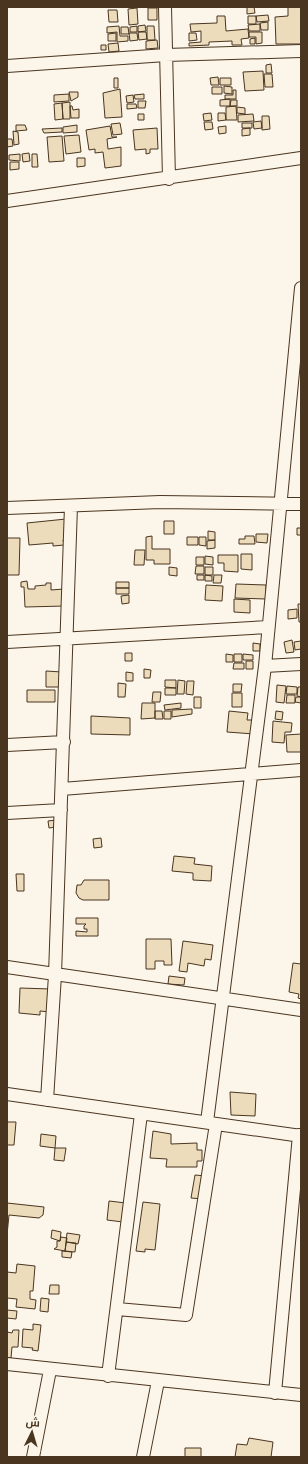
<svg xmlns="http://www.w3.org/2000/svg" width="308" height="1464" viewBox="0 0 308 1464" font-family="Literata,Cairo,serif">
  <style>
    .building { fill: #ecdcbc; stroke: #4a3520 }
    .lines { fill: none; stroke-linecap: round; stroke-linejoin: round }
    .street-casing { stroke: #4a3520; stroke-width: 14 }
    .street { stroke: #fbf6e9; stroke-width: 12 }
  </style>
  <rect width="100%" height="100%" fill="#fbf6e9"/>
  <path class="building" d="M247 7H254L255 13 247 14Z
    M288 7H301V44H276L275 17 288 16Z
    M137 8 138 24 129 25 128 9Z
    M148 8H157V20H148Z
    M108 10H117L118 22H109Z
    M268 15 269 21 257 22 256 16Z
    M217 16H225L226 31 248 29 249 38 241 39 242 45H232V41L209 42V45L189 46V43L201 42V31L191 32 190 24 217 23Z
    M248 16H256V24H248Z
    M268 22V30H261L260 23Z
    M260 24V31H249L248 25Z
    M145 25 146 31 138 32V26Z
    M119 26 120 36H128V41L117 42V32L107 33V27Z
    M137 26V32H130V27Z
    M147 26H154L155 40H147Z
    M121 27H128L129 34H121Z
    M138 32H146L147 39 139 40Z
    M249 32H262V43L256 44V37H249Z
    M116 33V41H108V34Z
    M129 33H137L138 40 130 41Z
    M189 33H196L197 40 189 41Z
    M255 38V44H250V39Z
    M157 40 158 48 146 49V41Z
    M118 43 119 51 109 52 108 44Z
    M101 45H106V50H101Z
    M271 64 272 73H266V65Z
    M263 71 264 90 245 91 243 72Z
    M264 74H272L273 87H265Z
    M218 77 219 85H211L210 78Z
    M114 78H118V88H114Z
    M220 78H231V85H220Z
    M224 86 232 87V94L224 93Z
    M212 87H222V94H212Z
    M120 89 122 117 105 118 103 93Z
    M233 90H236V99H225V95H233Z
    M69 92H78V97L71 101Z
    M69 94V101L54 102V95Z
    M144 94V99H135L134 95Z
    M133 95 134 102 127 103 126 96Z
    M230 99V106H220V100Z
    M231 100H237V106H230Z
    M138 101H146L145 108H138Z
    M70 102V119H63L62 103Z
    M62 103 63 119 55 120 54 104Z
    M127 104H136L137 108 127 109Z
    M70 106H72L73 110 79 109V118H71Z
    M236 106 237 120H226V107Z
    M237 107 245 108V114L237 113Z
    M211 113 212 120 204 121 203 114Z
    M218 113H225L226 120 218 121Z
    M138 114H144V120H138Z
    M253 114 254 121 238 122V115Z
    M262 116H269L270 129 262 130Z
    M261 121 262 128 254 129 253 122Z
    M204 122H212L213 129 205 130Z
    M120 123 122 134 113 135 111 124Z
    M242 123H252V128H242Z
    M16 125H25L27 130 16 131Z
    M77 125V132L63 133V127Z
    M110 126 112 137H117L107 139 108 149 121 147V166L105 168 103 152 95 153V149L89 150 86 130Z
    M226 126V133L219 134 218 127Z
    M62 128V132L44 133 42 129Z
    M157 128 158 149H150V153L146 154V149L135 150 133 130Z
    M250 128V135L242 136V129Z
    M13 131 18 132 19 144 14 145Z
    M79 135 81 152 66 154 64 136Z
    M62 136 64 161 49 162 47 137Z
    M7 139H12L13 146 7 147Z
    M29 153 30 161 23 162 22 154Z
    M20 154V161L9 160V155Z
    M32 154H37L38 167H32Z
    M77 158H85V166L77 167Z
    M10 162H19V169L10 170Z
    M66 519 67 540H63L64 545 53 546V543L29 545 27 523Z
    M164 521H174V534H164Z
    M297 528H301V535H297Z
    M208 531 215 532V540H208Z
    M256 534H268L267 543 256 542Z
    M152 536V549H170V564H154V560H146V537Z
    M245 536H254L255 544H239V539H245Z
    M187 537H198V545H187Z
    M199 537H206V546L199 545Z
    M7 538H20L19 575H7Z
    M215 540V548L207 549V541Z
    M135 550H145L144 565H134Z
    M241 554H252V570L241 569Z
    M218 555H238V572L224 571V563H218Z
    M205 556 213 557V565L205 564Z
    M196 557H204V565H196Z
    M196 566H204V574H195Z
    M169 567 177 568V576L169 575Z
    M205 567H213V575H205Z
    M197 575H204V580H197Z
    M205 575 212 576V581H205Z
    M214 575H222L221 583H213Z
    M27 581 28 589H35V586L46 585V583H51V590L64 589 65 606 25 607 24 587H21V582Z
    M116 582H129V588H116Z
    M236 584 266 585V599L235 598Z
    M206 585 223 586 222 601 205 600Z
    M116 588H129V594H116Z
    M129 595V603L122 604 121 596Z
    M234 599 250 600V613L234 612Z
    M298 604H301V622H299Z
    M297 609V618L288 619V610Z
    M292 640 294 652 286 653 284 642Z
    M301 641V649L295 650 294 642Z
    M253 643 260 644V651H253Z
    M125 653H132V661H125Z
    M226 654 233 655V662H226Z
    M234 654H242V662H234Z
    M243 654 253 655V660H243Z
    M246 661H253V669H246Z
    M234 663H244V669H233Z
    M144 669 151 670 150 678H144Z
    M46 671 62 672V687H46Z
    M126 672 133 673V681H126Z
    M165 680H176V688L165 687Z
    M178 680 185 681 184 694H177Z
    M187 681H194L193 695 186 694Z
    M118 683 126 684 125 697H118Z
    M233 684H242L241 692H233Z
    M277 685 286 686 284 703 276 702Z
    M287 686 297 687V694H286Z
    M298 687H301V697L297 696Z
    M165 688H176V695H165Z
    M27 690H55V702H27Z
    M153 692H161L160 702H152Z
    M232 693H242V707H232Z
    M287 695H295V703H286Z
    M194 697H201V708H194Z
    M296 697H301V703L295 702Z
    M142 703H155V718L141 719Z
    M181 703V708L165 710 164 705Z
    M192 709V714L172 717V710Z
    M155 711H162L163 719H155Z
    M164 711H171V719H164Z
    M229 711 248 713 247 720H255L254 734 227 732Z
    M276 711 283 712 282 720 275 719Z
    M91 716 130 718V735L91 734Z
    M273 721 292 723 291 732H285L284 743 272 742Z
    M301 734V752H287L286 735Z
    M56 820V827L49 828 48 821Z
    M101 838 102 847 94 848 93 839Z
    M174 856 195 858 194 864 212 866 211 881 193 880V873L172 871Z
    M16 874H24V891H17Z
    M84 880H109V900H83L79 898 76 893 77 885H81Z
    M76 918H98V936H76V931L87 932V929H84V926L86 924H76Z
    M146 939H171L172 965H164V961H155V969H146Z
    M183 941 213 945 211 960 205 959 204 966 188 963 187 972 179 971Z
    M293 963 301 964V999L298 998 299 994 289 992Z
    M169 976 185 978 184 985 168 984Z
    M20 988 51 989 50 1012 40 1011V1015L19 1013Z
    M230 1092 256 1094 255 1116 231 1115Z
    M7 1122H16L14 1145H7Z
    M153 1131 171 1134V1144L197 1143V1150H202V1161H197V1167H166L167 1159 150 1158Z
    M41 1134 56 1136 55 1148 40 1146Z
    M55 1148H66L64 1161 54 1160Z
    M195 1175 206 1176 203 1199 191 1198Z
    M109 1201 126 1203 123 1222 107 1220Z
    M143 1202 160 1204 155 1250 145 1249V1252L136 1251Z
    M7 1203 44 1207 43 1215 39 1218 9 1215 7 1235Z
    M52 1230 61 1232 60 1241 51 1238Z
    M67 1233 80 1235 78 1244 66 1242Z
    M61 1237 67 1238 65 1251 54 1249 57 1247V1241H60Z
    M66 1242 76 1243 75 1252 65 1251Z
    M62 1251 72 1252 71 1258 62 1257Z
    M17 1264 35 1266 33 1291H30V1299L36 1300 35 1309 16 1307 17 1299 7 1298V1272L16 1273Z
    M50 1285H59V1294H49Z
    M41 1298 49 1299 48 1312 40 1311Z
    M7 1310 17 1311 16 1319 7 1318Z
    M33 1324 41 1325 38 1351 32 1350 33 1348 22 1347 23 1329 33 1330Z
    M13 1330H19L18 1347H12L11 1358H7V1332L12 1333Z
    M249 1438 273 1442 271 1457H235L237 1444 247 1445Z
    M185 1448H201V1457H185Z"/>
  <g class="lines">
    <g class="street-casing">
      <path id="street" d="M165 7 169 179
        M7 66 166 55 301 51
        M7 201 301 158
        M7 508 160 502 301 504
        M7 642 268 627
        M265 666 301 664
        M7 745 64 742
        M62 789 301 770
        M7 813 61 810
        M7 967 301 1010
        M7 1094 301 1136
        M47 1100 55 975 71 506
        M207 1122 265 666 301 288
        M117 1309 186 1315 216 1124
        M7 1364 301 1395
        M108 1376 141 1114
        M275 1393 299 1135
        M33 1457 50 1370
        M143 1457 158 1381"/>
    </g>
    <use href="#street" class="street"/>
  </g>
  <rect width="308" height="1464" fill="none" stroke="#4a3520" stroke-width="16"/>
  <g transform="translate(32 1432) rotate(5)" stroke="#fbf6e9" stroke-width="3" paint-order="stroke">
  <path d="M0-3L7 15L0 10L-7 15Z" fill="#4a3520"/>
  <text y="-6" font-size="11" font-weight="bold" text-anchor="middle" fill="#4a3520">ش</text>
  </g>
</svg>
